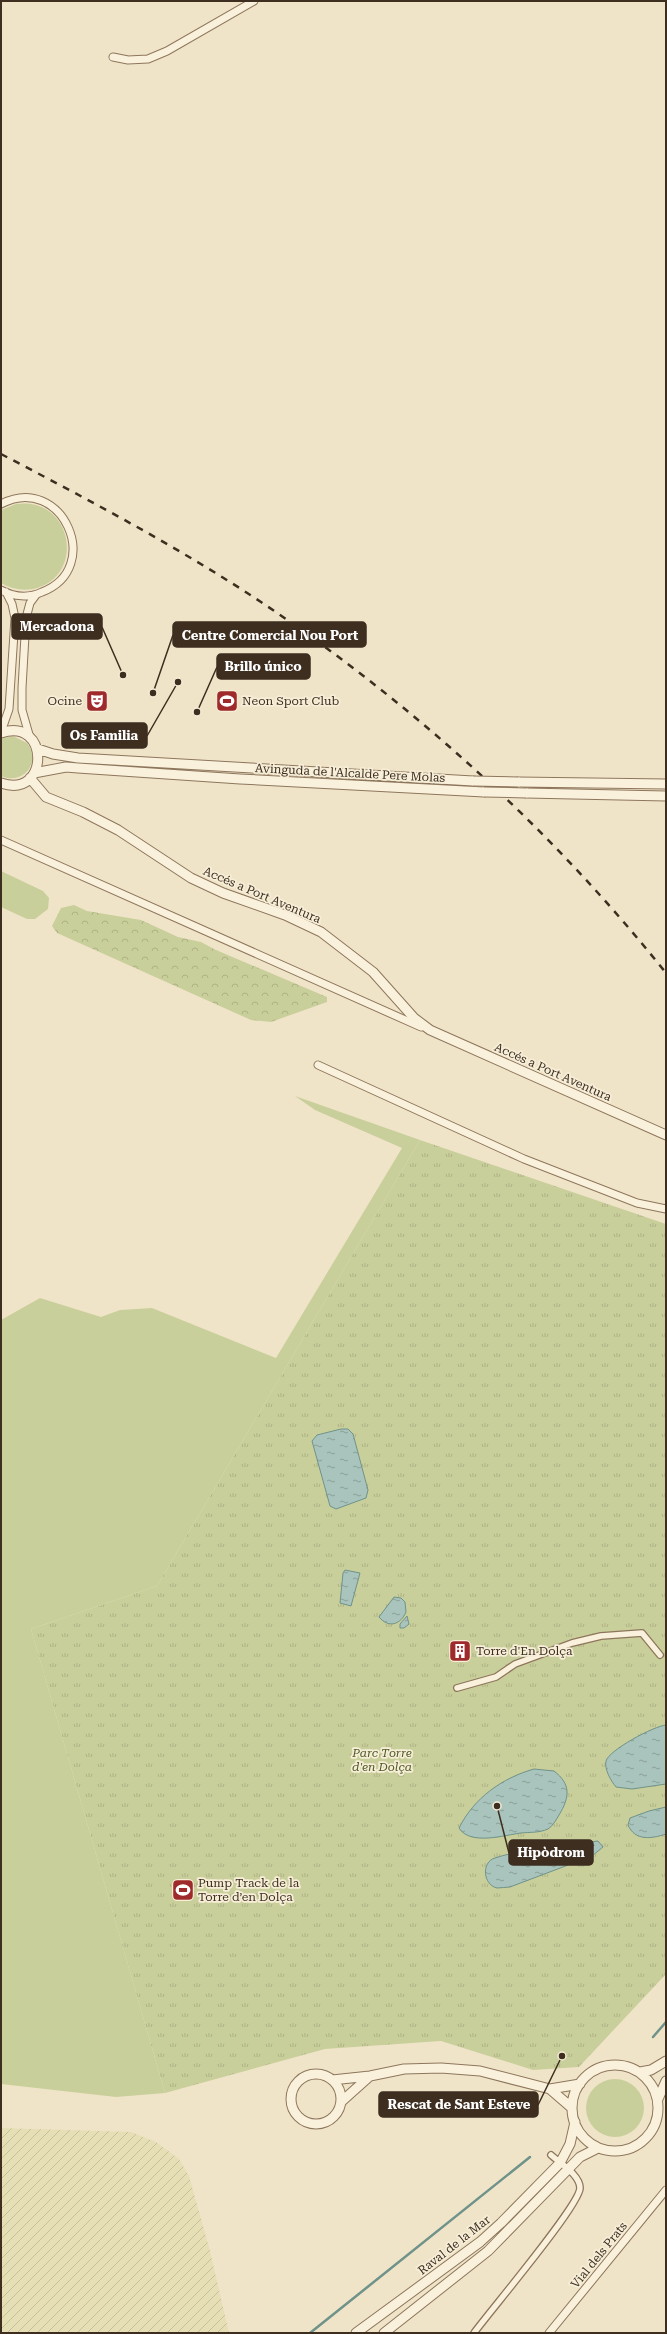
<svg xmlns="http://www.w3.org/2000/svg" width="667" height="2334" viewBox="0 0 667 2334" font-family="'Roboto Serif',serif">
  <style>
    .farmland { fill: url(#farmland-furrows) }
    .green { fill: #c9cf9b }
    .forest { fill: url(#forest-crowns) }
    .park { fill: url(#park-tufts) }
    .water { fill: url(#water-ripples); stroke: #6f938a }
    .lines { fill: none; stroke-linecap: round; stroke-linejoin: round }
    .stream { stroke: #6f938a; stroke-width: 2.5 }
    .pedestrian-casing { stroke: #8d765c; stroke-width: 8 }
    .minor-casing { stroke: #8d765c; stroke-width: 9 }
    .tertiary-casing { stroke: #8d765c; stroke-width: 11 }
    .pedestrian { stroke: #faf1dc; stroke-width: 5.5 }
    .minor { stroke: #faf1dc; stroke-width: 7 }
    .tertiary { stroke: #faf1dc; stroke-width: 9 }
    .rail { stroke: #3d2e20; stroke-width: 2.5; stroke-dasharray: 7 7; stroke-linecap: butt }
    .tertiary-bridge-casing { stroke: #8d765c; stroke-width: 11; stroke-linecap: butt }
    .tertiary-bridge { stroke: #faf1dc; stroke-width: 9 }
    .labels { text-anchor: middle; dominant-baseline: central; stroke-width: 3.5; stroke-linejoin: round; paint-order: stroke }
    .poi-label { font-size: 12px; fill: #3d2e20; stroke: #f7eed8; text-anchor: start }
    .street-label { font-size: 12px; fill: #3d2e20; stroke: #f7eed8 }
    .park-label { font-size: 12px; font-style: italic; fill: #4d5a26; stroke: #f7eed8 }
    .leader { fill: none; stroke: #3d2e20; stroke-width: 1.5 }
    .callout-dot { fill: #3d2e20; stroke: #f7eed8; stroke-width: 1.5 }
    .callout { fill: #3d2e20; stroke: #3d2e20; stroke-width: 1.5 }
    .callout-label { font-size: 13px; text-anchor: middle; font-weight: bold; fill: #fff }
  </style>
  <defs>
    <pattern id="farmland-furrows" width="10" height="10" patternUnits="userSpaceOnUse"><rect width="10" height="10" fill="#e6deb5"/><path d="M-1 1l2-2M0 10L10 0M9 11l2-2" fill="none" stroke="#c6bf9b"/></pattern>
    <pattern id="forest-crowns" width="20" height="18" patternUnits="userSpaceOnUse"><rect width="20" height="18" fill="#c9cf9b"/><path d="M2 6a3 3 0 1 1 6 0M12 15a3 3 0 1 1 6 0" fill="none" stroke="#aeb285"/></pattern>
    <pattern id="park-tufts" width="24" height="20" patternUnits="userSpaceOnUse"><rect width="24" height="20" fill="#c9cf9b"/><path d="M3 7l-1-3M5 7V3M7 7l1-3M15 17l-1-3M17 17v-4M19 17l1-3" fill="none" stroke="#aeb285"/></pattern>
    <pattern id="water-ripples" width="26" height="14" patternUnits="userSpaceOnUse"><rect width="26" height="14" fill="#a9c4bc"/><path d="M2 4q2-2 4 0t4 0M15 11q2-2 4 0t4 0" fill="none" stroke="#8ba098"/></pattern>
  </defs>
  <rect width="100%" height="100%" fill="#f0e4c8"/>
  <path class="farmland" d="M1 2128 131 2132 156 2142 179 2159 189 2176 210 2251 229 2333H1Z"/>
  <path class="green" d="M16 504C73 496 87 577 33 589 22 591 11 589 1 583V510Z
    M13 736 27 743C42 762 23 786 1 776V739Z
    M1 871 43 891 49 898 48 909 35 919H27L1 907Z
    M295 1096 420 1140 157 1586 31 1629 165 2093 116 2097 1 2084V1320L40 1298 101 1317 120 1310 152 1308 276 1358 402 1148 315 1110Z
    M586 2108a29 29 0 1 1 58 0a29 29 0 1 1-58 0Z"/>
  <path class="forest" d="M74 905 87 911 141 920 178 937 201 942 216 950 327 997V1002L271 1022 251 1020 57 933 52 926 61 908Z"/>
  <path class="park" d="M420 1140 666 1224V1974L579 2067 533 2070 441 2041 325 2049 165 2093 31 1629 157 1586Z"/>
  <path class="water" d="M341 1429H348L353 1434 368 1490 366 1498 336 1509 330 1506 312 1441 317 1435Z
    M345 1570 360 1573 351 1606 340 1603 343 1573Z
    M394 1597 401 1598 405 1602 406 1612C401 1624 389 1629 379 1617Z
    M407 1616 409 1624 404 1628H400V1624Z
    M666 1725V1784L632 1789 616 1787C611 1781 604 1769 606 1761 609 1750 654 1726 666 1725Z
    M534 1769 554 1771C571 1784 570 1797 559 1815 556 1820 553 1826 548 1829 539 1833 530 1832 521 1833 505 1835 470 1846 459 1828 474 1798 502 1778 534 1769Z
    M666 1807V1834C651 1839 635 1841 628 1825L630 1818 649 1811Z
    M598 1841 603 1847 592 1856 510 1887C506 1887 501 1888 497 1888 483 1885 481 1862 495 1858 515 1851 535 1851 556 1849 570 1847 584 1842 598 1841Z"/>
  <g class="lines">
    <path class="stream" d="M653 2037 666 2022
      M310 2333 530 2157"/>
    <g class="pedestrian-casing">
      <path id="pedestrian" d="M457 1688 496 1677 515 1664 572 1643 601 1636 642 1633 660 1655
        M474 2333C490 2311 580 2205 580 2188 580 2175 560 2163 551 2155"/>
    </g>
    <g class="minor-casing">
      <path id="minor" d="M113 57 128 60 148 59 167 51 254 1
        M1 504C62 472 105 568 42 592 29 598 14 597 1 590
        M1 732 9 709 15 618 12 604 6 592
        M30 738 22 710V688L26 618 30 603 36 595
        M1 840 421 1027
        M318 1065 524 1159 637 1203 666 1209
        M549 2333 666 2190"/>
    </g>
    <g class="tertiary-casing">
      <path id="tertiary" d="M1 733C50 716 50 800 1 783
        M38 749 53 754 78 758 473 781
        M34 773 66 767 78 768 240 779 484 792
        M30 778 46 797 83 812 118 830 191 878 223 893 285 915 321 932 373 972 414 1018 430 1030 666 1135
        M518 782 666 784
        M526 793 666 796
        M572 2108a43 43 0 1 1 86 0a43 43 0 1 1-86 0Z
        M640 2072 651 2070 666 2061
        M291 2099a25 25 0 1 1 50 0a25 25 0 1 1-50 0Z
        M332 2080 370 2076 404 2069 441 2068 480 2071 550 2089 572 2108
        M550 2089 580 2084
        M658 2099 666 2081
        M341 2102 370 2076
        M356 2333 480 2242 501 2223 560 2163 570 2144 575 2122
        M384 2333 488 2251 580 2157 598 2148"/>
    </g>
    <use href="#pedestrian" class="pedestrian"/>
    <use href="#minor" class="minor"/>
    <use href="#tertiary" class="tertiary"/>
    <path class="rail" d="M1 454C89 500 178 547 261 602 414 705 551 829 666 973"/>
    <g class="tertiary-bridge-casing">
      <path id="tertiary-bridge" d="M473 781 518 782
        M484 792 526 793"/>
    </g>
    <use href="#tertiary-bridge" class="tertiary-bridge"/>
  </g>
  <defs>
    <g id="theatre-square" transform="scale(1.15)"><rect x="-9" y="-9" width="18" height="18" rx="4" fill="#9e2a2b" stroke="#f7eed8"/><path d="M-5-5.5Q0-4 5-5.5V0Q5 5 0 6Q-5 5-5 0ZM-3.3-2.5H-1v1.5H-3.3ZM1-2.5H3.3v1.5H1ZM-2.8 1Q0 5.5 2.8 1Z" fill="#fff"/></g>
    <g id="stadium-square" transform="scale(1.15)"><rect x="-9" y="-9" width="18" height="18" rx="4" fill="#9e2a2b" stroke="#f7eed8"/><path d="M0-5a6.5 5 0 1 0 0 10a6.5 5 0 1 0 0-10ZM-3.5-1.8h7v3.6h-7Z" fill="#fff"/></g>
    <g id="building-square" transform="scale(1.15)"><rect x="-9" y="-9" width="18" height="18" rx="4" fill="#9e2a2b" stroke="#f7eed8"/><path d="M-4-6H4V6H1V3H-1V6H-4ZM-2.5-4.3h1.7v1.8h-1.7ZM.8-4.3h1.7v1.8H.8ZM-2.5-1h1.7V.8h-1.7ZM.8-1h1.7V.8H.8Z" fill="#fff"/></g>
  </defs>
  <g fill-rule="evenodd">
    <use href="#theatre-square" x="97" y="701"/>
    <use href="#stadium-square" x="227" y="701"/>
    <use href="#building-square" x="460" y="1651"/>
    <use href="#stadium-square" x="183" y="1890"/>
  </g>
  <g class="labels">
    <g class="poi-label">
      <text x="82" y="701" text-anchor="end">Ocine</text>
      <text x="242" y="701">Neon Sport Club</text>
      <text x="476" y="1651">Torre d'En Dolça</text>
      <text x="198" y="1883">Pump Track de la<tspan x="198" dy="14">Torre d’en Dolça</tspan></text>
    </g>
    <g class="street-label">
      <text transform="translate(350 773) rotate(3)">Avinguda de l'Alcalde Pere Molas</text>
      <text transform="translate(262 895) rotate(23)">Accés a Port Aventura</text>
      <text transform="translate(553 1072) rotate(24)">Accés a Port Aventura</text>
      <text transform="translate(454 2245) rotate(-38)">Raval de la Mar</text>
      <text transform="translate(599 2255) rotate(-51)">Vial dels Prats</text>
    </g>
    <g class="park-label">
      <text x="382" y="1753">Parc Torre<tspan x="382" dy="14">d'en Dolça</tspan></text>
    </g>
  </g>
  <path class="leader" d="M123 675L102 627M153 693L173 635M197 712L217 667M178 682L147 736M497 1806L509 1853M562 2056L538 2105"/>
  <g class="callout-dot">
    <circle cx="123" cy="675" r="4"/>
    <circle cx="153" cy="693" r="4"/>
    <circle cx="197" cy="712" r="4"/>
    <circle cx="178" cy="682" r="4"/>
    <circle cx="497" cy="1806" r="4"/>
    <circle cx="562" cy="2056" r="4"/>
  </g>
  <g class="callout">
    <rect x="12" y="614" width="90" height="25" rx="4"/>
    <rect x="173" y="622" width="193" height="25" rx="4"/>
    <rect x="217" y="654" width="93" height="25" rx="4"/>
    <rect x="62" y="723" width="85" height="25" rx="4"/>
    <rect x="509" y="1840" width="84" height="25" rx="4"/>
    <rect x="379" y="2092" width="159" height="25" rx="4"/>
  </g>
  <g class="callout-label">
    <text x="57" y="631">Mercadona</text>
    <text x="270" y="640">Centre Comercial Nou Port</text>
    <text x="263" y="671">Brillo único</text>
    <text x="104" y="740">Os Familia</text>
    <text x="551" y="1857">Hipòdrom</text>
    <text x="459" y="2109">Rescat de Sant Esteve</text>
  </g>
  <rect width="667" height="2334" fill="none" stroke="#3d2e20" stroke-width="4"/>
</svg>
